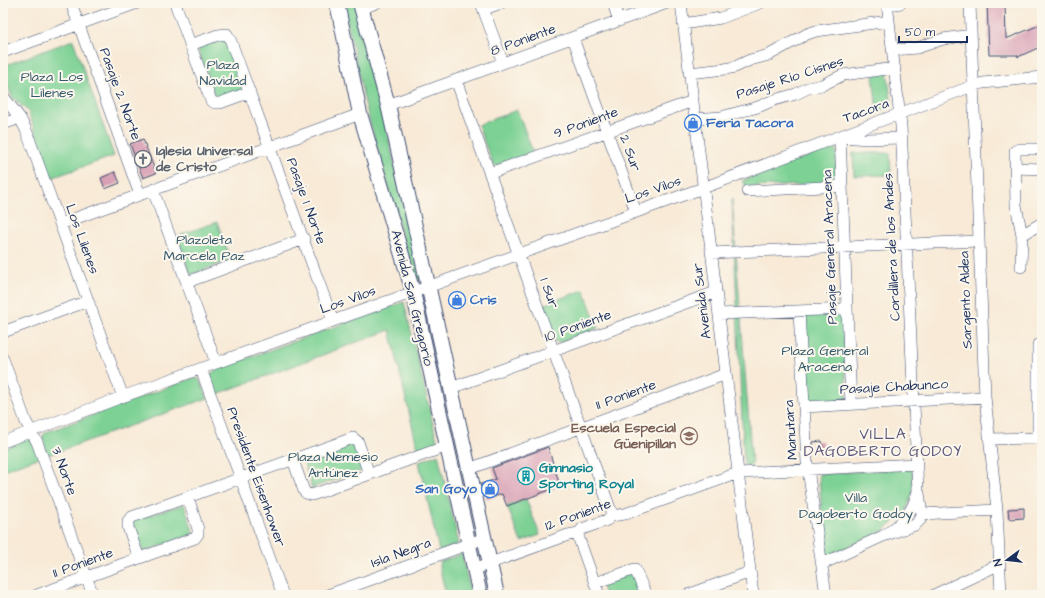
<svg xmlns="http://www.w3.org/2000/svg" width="1045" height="598" viewBox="0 0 1045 598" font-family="'Architects Daughter',sans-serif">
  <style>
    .green { fill: #7dd194; stroke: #4c8079 }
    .building { fill: #d89fb4 }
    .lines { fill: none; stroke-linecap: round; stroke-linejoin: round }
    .minor-casing { stroke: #3c4b70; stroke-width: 12 }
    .major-casing { stroke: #3c4b70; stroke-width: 16 }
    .minor { stroke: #fff; stroke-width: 11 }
    .major { stroke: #fff; stroke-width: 14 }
    .labels { text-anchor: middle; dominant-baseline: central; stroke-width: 4; stroke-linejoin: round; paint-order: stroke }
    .street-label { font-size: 14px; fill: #1b2f5e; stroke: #fbf7ec }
    .park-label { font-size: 14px; fill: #34586c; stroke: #fbf7ec }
    .shop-label { font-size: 14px; font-weight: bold; fill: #366cbe; stroke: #fbf7ec; text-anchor: start }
    .worship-label { font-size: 14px; font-weight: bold; fill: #5b616d; stroke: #fbf7ec; text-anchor: start }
    .education-label { font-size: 14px; font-weight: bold; fill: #785e54; stroke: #fbf7ec; text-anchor: end }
    .culture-label { font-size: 14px; font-weight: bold; fill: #0d838f; stroke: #fbf7ec; text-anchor: start }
    .neighbourhood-label { font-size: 15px; letter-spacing: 1px; fill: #5d567c; stroke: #fbf7ec }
  </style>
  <rect width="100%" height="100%" fill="#fbf7ec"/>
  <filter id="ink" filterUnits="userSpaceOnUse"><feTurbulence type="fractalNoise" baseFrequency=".025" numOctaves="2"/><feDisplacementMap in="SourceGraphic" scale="8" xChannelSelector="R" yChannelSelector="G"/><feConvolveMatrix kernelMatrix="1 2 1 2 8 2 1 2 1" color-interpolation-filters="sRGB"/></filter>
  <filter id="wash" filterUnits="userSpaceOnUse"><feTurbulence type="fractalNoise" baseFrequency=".012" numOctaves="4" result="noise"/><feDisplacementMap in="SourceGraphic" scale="16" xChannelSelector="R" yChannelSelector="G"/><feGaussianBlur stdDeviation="0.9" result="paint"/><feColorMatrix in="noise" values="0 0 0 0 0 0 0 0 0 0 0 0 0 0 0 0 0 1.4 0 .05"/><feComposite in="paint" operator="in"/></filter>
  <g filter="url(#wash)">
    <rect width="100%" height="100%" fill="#f8ead7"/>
    <path class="green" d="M343 3H356L369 53 421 281H420L415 277 410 263 366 108Z
      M225 38 244 90 218 99 215 97 198 49 199 47Z
      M73 40 114 156 51 178 28 111 12 97 3 72V66Z
      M887 72 892 106 877 111 873 76Z
      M517 110 533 152 496 166 493 165 478 125Z
      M833 147 836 149 838 184 747 187 742 181Z
      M853 153H890L891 175 854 176Z
      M732 199 752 465H744Z
      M217 222 231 260 190 275 177 236Z
      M584 290 598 328 558 343 555 341 542 305Z
      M404 302 438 445 418 451 390 330 215 395 210 379 211 374 217 369Z
      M843 314 847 401 807 403 803 316Z
      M193 378 199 379 208 398 48 455 43 443V437L44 434 47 432Z
      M26 439 31 440 41 457 3 470V449Z
      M354 442 363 470 312 488 303 460Z
      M438 454 459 544 439 551 419 462Z
      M912 468 913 491 906 511 882 532 825 557 819 474Z
      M526 499 540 535 521 542 507 506Z
      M184 504 194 534 143 552 132 521Z
      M462 554 471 595H446L439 566 440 562Z
      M631 572 644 595H605L602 586Z"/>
    <g id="blocks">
      <path class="building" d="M987 3H1005L1006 39 1042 24V46L1018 57 1017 55H989Z
        M143 139 156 173 143 178 130 144Z
        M115 172 120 183 105 189 101 178Z
        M461 295 464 302 453 306 450 299Z
        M822 441 823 449H813V442Z
        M548 447 560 486 507 506 502 494 487 499 481 484 496 479 492 468Z
        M1024 508V518L1009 519 1008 509Z"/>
    </g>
  </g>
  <g filter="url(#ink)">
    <use href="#blocks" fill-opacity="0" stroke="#3c4b70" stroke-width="1"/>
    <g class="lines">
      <g class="minor-casing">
        <path id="minor" d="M71 3 140 195
          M175 3 211 101 215 103H220L250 92
          M481 3 503 63
          M613 3 619 21
          M681 3 753 595
          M970 3 985 397 997 510 1001 595
          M888 5 901 3
          M361 9 376 3
          M484 9 501 3
          M683 24 721 18 760 3
          M573 38 636 212
          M190 45 218 35 227 34 230 39 333 321
          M893 50 917 48 943 39 971 35
          M3 52 137 3
          M689 73 725 69 735 67 750 60 769 55 807 34 816 31 889 21
          M456 80 611 511V516
          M3 96 20 118 26 130 123 397
          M388 105 667 3
          M695 119 721 117 758 107 774 100 796 94 808 88 822 85 843 75 895 68
          M3 124 20 118
          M840 136 851 404
          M843 137 867 139 902 138
          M1015 168 1042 169
          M490 173 693 101
          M153 190 216 363
          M747 191 842 186
          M60 224 360 114
          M1022 235 1042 223
          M711 253 978 241
          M1021 267 1022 235 1016 205 1015 151 1019 149H1042
          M187 282 304 239
          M799 311 807 462 826 595
          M719 314 847 309
          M3 332 88 301
          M3 359 26 422 37 442 93 595
          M201 369 283 595
          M451 388 716 292
          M804 407 985 397
          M1038 438V345
          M990 439 1042 438
          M3 442 130 394 703 188 975 85 983 83 1042 77
          M293 460 304 491 306 493 312 495 447 446
          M469 469 726 374
          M922 514 997 510
          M579 533V539L599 595
          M883 536C901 525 913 512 918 491L901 126 887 3
          M139 558 128 527V521L132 517 353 438 358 442 369 474
          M822 564 883 536 915 525 920 520 922 514 919 493
          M474 569 568 535 579 533 582 529 607 520 611 516 625 514 738 473 917 464
          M595 583 635 569 646 595
          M37 595 195 538 198 534V529L188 497
          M328 595 485 538
          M688 595 750 572
          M934 595 1000 564"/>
      </g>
      <g class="major-casing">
        <path id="major" d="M337 3 360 114 413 292 480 595
          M360 3 388 105 497 595"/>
      </g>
      <use href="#minor" class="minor"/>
      <use href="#major" class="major"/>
    </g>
  </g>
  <defs>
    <g id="shop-ring" transform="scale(0.9)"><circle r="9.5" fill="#fbf7ec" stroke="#3f7fe0" stroke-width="1.5"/><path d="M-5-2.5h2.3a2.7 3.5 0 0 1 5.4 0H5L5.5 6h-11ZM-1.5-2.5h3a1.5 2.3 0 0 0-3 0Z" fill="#3f7fe0"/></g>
    <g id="church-ring" transform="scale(0.9)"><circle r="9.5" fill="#fbf7ec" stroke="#6b7280" stroke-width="1.5"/><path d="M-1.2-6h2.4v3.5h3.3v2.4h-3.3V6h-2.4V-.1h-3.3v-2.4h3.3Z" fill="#6b7280"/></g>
    <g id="school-ring" transform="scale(0.9)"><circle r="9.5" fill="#fbf7ec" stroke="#8d6e63" stroke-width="1.5"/><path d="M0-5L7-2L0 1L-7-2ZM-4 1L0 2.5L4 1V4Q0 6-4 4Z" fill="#8d6e63"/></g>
    <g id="building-ring" transform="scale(0.9)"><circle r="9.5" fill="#fbf7ec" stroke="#0f9aa8" stroke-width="1.5"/><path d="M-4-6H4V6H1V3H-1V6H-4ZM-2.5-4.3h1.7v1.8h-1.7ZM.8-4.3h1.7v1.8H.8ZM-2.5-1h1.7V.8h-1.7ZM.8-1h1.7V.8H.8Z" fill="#0f9aa8"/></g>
  </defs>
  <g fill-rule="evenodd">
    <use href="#shop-ring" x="693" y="123"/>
    <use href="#church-ring" x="143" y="159"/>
    <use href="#shop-ring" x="457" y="300"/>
    <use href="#school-ring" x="689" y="436"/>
    <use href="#building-ring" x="526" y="476"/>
    <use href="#shop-ring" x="490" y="489"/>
  </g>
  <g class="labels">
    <g class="street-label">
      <text transform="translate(523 40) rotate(-20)">8 Poniente</text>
      <text transform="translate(790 78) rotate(-18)">Pasaje Río Cisnes</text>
      <text transform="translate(120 94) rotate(70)">Pasaje 2 Norte</text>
      <text transform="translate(866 111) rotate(-20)">Tacora</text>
      <text transform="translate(586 123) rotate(-20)">9 Poniente</text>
      <text transform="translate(630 153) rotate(70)">2 Sur</text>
      <text transform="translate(653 190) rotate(-19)">Los Vilos</text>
      <text transform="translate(306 201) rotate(70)">Pasaje 1 Norte</text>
      <text transform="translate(82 239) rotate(70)">Los Lilenes</text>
      <text transform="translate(830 247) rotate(-92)">Pasaje General Aracena</text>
      <text transform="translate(892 247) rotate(-93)">Cordillera de los Andes</text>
      <text transform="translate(549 293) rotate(70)">1 Sur</text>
      <text transform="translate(412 298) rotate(76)">Avenida San Gregorio</text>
      <text transform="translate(348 300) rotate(-20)">Los Vilos</text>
      <text transform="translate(966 300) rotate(-92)">Sargento Aldea</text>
      <text transform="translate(702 301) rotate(-97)">Avenida Sur</text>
      <text transform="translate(578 326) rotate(-20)">10 Poniente</text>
      <text transform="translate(894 387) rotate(-3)">Pasaje Chabunco</text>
      <text transform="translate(626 395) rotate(-20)">11 Poniente</text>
      <text transform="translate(791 430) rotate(-94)">Manutara</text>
      <text transform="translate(64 471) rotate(70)">3 Norte</text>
      <text transform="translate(256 477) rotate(70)">Presidente Eisenhower</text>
      <text transform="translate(578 515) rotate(-20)">12 Poniente</text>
      <text transform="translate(401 553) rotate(-20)">Isla Negra</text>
      <text transform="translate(83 563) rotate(-20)">11 Poniente</text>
    </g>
    <g class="park-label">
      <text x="223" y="65">Plaza<tspan x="223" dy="16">Navidad</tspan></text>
      <text x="52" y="77">Plaza Los<tspan x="52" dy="16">Lilenes</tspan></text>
      <text x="204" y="240">Plazoleta<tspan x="204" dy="16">Marcela Paz</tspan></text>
      <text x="825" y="351">Plaza General<tspan x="825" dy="16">Aracena</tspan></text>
      <text x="333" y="457">Plaza Nemesio<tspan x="333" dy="16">Antúnez</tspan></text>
      <text x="856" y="498">Villa<tspan x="856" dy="16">Dagoberto Godoy</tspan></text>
    </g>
    <g class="shop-label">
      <text x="706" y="123">Feria Tacora</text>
      <text x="470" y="300">Cris</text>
      <text x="477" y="489" text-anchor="end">San Goyo</text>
    </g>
    <g class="worship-label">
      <text x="156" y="151">Iglesia Universal<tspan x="156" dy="16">de Cristo</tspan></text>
    </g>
    <g class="education-label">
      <text x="676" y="428">Escuela Especial<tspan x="676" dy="16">Güenipillan</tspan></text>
    </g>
    <g class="culture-label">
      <text x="539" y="468">Gimnasio<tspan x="539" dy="16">Sporting Royal</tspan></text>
    </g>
    <g class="neighbourhood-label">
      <text x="883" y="434">VILLA<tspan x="883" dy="17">DAGOBERTO GODOY</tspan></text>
    </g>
  </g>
  <rect width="1045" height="598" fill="none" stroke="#fbf7ec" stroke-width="16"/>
  <g transform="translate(1007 560) rotate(255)" stroke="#fbf7ec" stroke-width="3" paint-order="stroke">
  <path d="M0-3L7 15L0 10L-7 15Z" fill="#1b2f5e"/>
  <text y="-6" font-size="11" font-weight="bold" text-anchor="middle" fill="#1b2f5e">N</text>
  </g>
  <path d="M899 36v6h68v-6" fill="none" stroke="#1b2f5e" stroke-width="2"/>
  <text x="905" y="36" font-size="12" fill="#1b2f5e" stroke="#fbf7ec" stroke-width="3" paint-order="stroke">50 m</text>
</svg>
